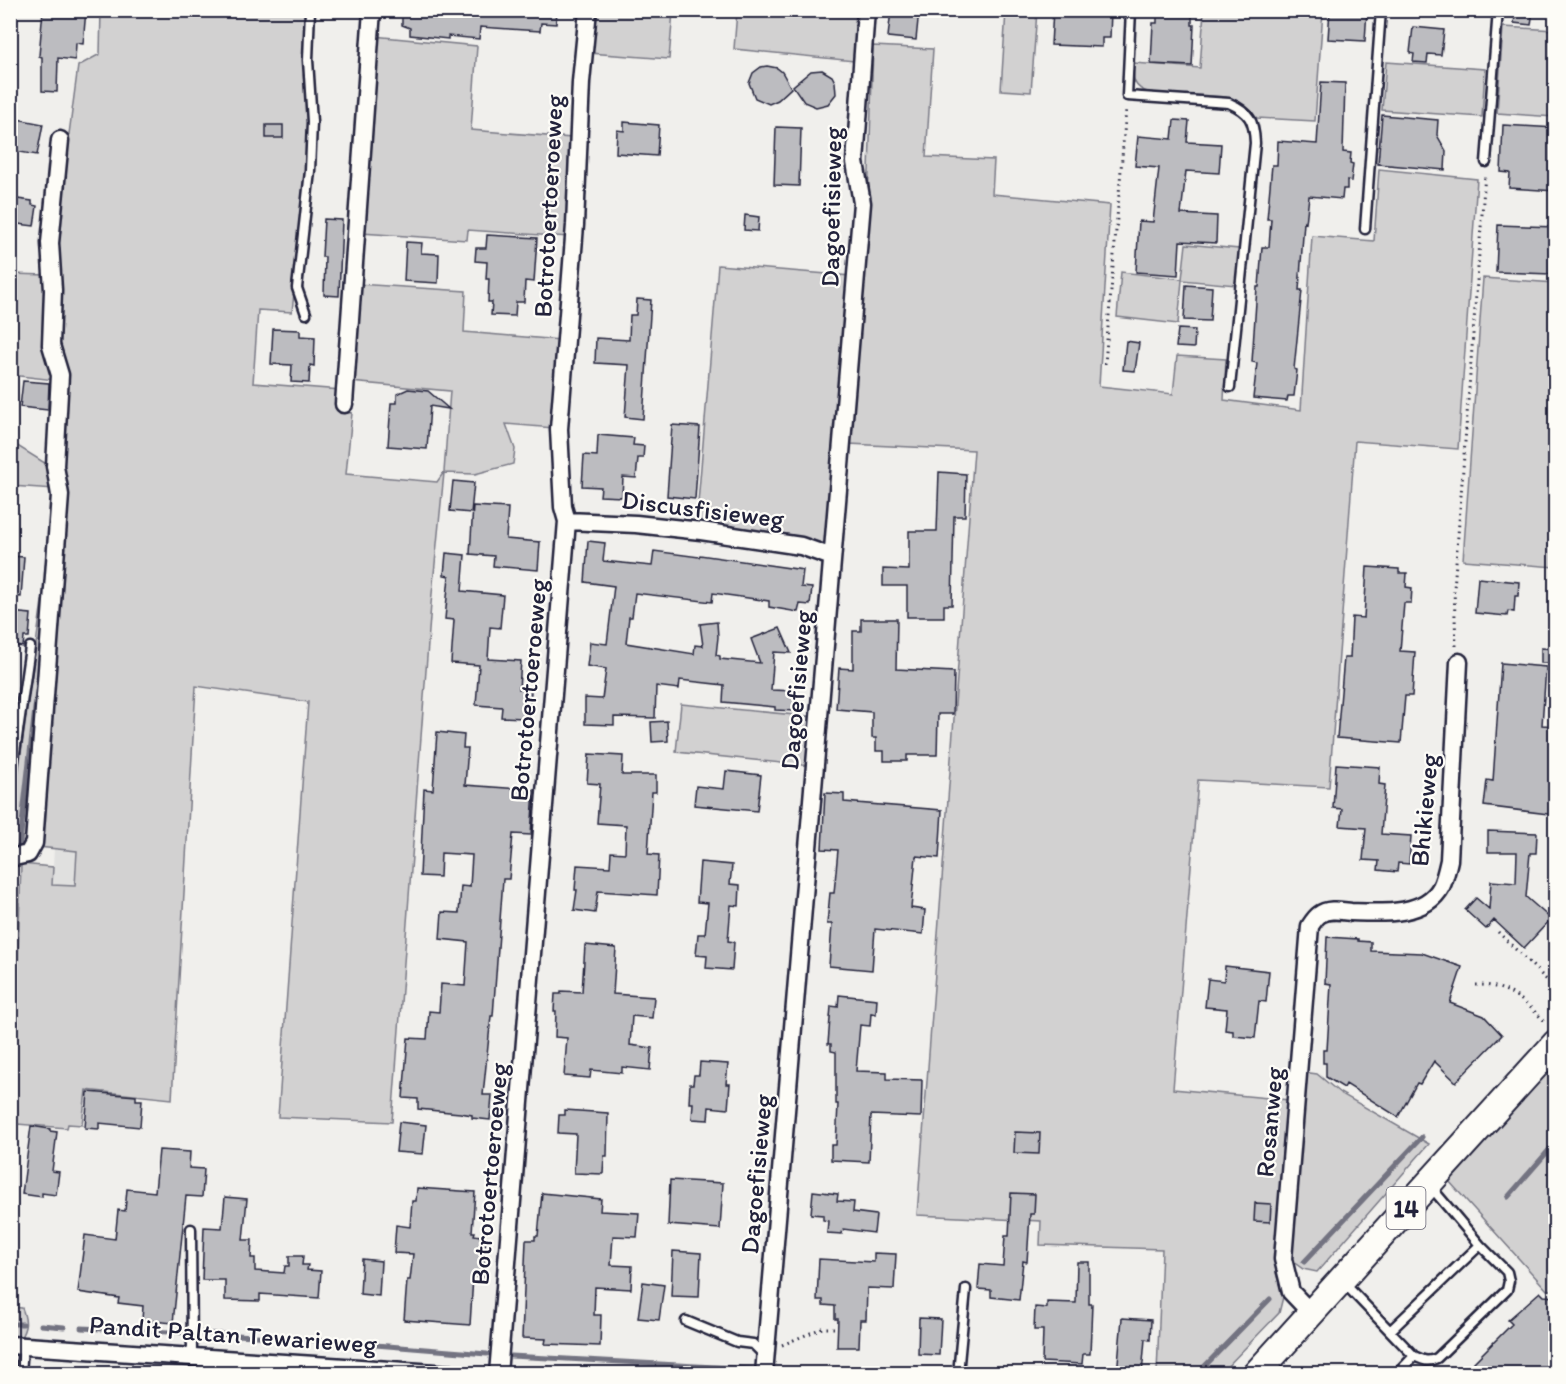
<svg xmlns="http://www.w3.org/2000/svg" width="1566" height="1384" viewBox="0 0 1566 1384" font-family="Itim,sans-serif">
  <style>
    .built { fill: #e0e0df }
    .green { fill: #d2d1d1; stroke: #7a7a86; stroke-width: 1.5 }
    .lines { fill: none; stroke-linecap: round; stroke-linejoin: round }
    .stream { stroke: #737381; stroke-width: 5 }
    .building { fill: #bcbcc0; stroke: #22223b; stroke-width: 1.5 }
    .service-casing { stroke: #22223b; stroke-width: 13 }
    .minor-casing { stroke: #22223b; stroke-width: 21 }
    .primary-casing { stroke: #22223b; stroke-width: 30 }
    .path { stroke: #22223b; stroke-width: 3; stroke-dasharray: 1.5 4.5; stroke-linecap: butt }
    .service { stroke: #fdfcf7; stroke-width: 8 }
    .minor { stroke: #fdfcf7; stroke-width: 16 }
    .primary { stroke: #fdfcf7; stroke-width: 26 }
    .labels { text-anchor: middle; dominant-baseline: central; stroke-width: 4.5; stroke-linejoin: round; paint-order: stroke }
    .shield { fill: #fdfcf7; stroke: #646373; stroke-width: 1.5 }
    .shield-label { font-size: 24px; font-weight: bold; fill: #22223b }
    .street-label { font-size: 26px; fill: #22223b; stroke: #fdfcf7 }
  </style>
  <rect width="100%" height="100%" fill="#f0efec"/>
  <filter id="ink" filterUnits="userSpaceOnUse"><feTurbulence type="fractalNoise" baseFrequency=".0167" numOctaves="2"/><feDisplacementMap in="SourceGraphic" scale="12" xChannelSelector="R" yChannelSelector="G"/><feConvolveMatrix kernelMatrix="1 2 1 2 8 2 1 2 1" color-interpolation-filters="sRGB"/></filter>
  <g filter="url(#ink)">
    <path class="built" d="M54 849 77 851 75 887 52 885Z"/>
    <path class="green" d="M101 11H306L309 124 307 168 292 312 258 310 253 383 341 390 340 412 352 413 346 474 437 482 444 472 450 391 350 382 357 284 466 291 464 332 560 340 554 428 506 424 515 449 513 464 475 474 444 473 431 604 392 1122 278 1117 308 702 196 686 172 1099 86 1090 82 1125 68 1124 67 1128 17 1124 11 1191 10 1060 17 987 21 864 53 867 52 885 75 886 77 851 38 847 65 494 55 344V240L78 66 100 54Z
      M593 11H673L669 59 589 53Z
      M737 11H859L854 61 734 49Z
      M1006 11H1037L1031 92 1001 90Z
      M1204 11H1323L1315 121 1257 118 1244 106 1226 97 1150 93C1133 88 1132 79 1134 63L1200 68Z
      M1503 27 1555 30V117L1497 113Z
      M373 36 477 46 471 130 572 138 569 237 468 230 467 240 361 233Z
      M873 46 933 49 926 157 994 160 992 194 1110 205 1099 386 1173 394 1177 356 1226 359 1224 400 1301 410 1312 236 1374 241 1379 169 1477 179 1458 449 1355 441 1329 787 1198 780 1173 1089 1289 1100 1276 1273 1283 1297 1279 1313 1221 1373H1157L1162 1249 1040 1245 1041 1221 917 1215 974 450 849 444 868 203Z
      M1386 62 1485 69 1482 117 1382 110Z
      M1186 244 1239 249 1236 285 1182 280 1178 324 1117 317 1121 272 1182 279Z
      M718 265 851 276 825 545 818 549 696 527Z
      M11 274 47 275 55 380 11 375Z
      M1483 278 1555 283V567L1463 560Z
      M10 439 11 442 48 465 55 489 11 486Z
      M42 601 49 602 26 848 11 852V826Z
      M681 704 816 717 811 766 676 752Z
      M1555 1062V1290H1547L1448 1180Z
      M1310 1073 1317 1074 1340 1093 1429 1144 1317 1272 1303 1269 1289 1259 1304 1074Z
      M10 1307 22 1308C27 1321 27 1327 20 1339H11Z"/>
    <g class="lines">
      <path class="stream" d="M19 850 37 691
        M1508 1197 1556 1142
        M1304 1262 1422 1137
        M10 1324H23
        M41 1325 64 1327
        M81 1328 191 1333
        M202 1333 288 1338
        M301 1339 487 1354
        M511 1356 752 1369
        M779 1371 818 1374
        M1197 1374 1270 1299"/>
    </g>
    <path class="building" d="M43 10H86L83 44 76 43 75 60 58 58 57 92 42 91V57L39 56Z
      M402 10H557L556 24 541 23 540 31 480 27 479 39 448 36V39L410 35V28L402 25Z
      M891 10H919L916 40 888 37Z
      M1053 10H1111L1110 38H1102V47L1051 45Z
      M1157 10H1192V25H1194L1192 66 1151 64 1153 23H1157Z
      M1330 10H1367L1365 41 1328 39Z
      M1516 10H1533L1531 25 1514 23Z
      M1413 27 1444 30 1441 55 1428 54 1427 63 1413 62 1414 54 1410 53Z
      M767 66 777 68 782 72 791 88 778 100 769 104 755 98 749 83 753 73 761 67Z
      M822 70 832 76 835 82 836 94 828 104 816 107 804 102 793 86 811 71Z
      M1321 82 1345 83 1343 152 1351 153 1350 163 1353 164 1351 181 1347 180V189H1343L1342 199 1309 196 1306 223 1304 222 1299 290H1302L1294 369 1297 370 1294 396H1288L1287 401 1253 398 1257 363 1252 362 1257 287H1259L1262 247H1269L1271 219H1267L1272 165H1277L1278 141 1317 144Z
      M1382 115 1438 120 1437 135 1446 151 1445 170 1378 164Z
      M12 118 43 124 37 155 14 151 18 132 10 131Z
      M1174 120 1189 121 1187 142 1221 144 1219 173 1186 171 1181 214 1217 216 1216 243 1180 241 1178 275 1136 272 1139 221 1153 222 1159 168 1135 166 1138 136 1172 139Z
      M624 122 659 125 657 156 616 153 617 130 624 131Z
      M266 125H283V138H266Z
      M1503 125 1556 128V191L1509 188 1510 173 1501 172Z
      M776 127 801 128 799 186 774 185Z
      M10 198 32 201V205L37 206 34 226 10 223Z
      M745 215 759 217 758 231 744 230Z
      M324 219 342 220 339 296 324 295 325 257H322Z
      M1498 225 1556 227V270L1551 274 1496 272Z
      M487 235 537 238 534 282 525 281 524 302H516L515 316 491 315 492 302H488L489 279H486L487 262 475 261 476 248H486Z
      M406 242 422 243 421 253 439 254 438 283 404 281Z
      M1186 285 1212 287 1210 321 1184 320Z
      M637 299 651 300 643 419 625 417 629 365 595 363 596 338 629 340 630 315H636Z
      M273 329 300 330V336L315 337 314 366 310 365 309 383 291 382 292 365 271 364Z
      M1178 329 1195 330 1194 348 1176 347Z
      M1126 341 1139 343 1135 371 1123 370Z
      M23 381 49 383 48 410 20 407Z
      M408 389 428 391 449 409 430 406 427 449 388 446 391 403H397V394Z
      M672 425 700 427 695 499 667 496Z
      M598 435 634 438 633 445 644 446 643 458H638L636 478 623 477 622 497 600 496 601 487 582 486 584 455 597 456Z
      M939 472 966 474 965 516H954L952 605H944V617H907V586H883V569L909 570V531H937Z
      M453 481 474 483 471 513 450 511Z
      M473 506 508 508 506 539 540 542 538 570 493 566 494 556 470 554Z
      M588 541 605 543 603 561 652 566 654 551 699 557 700 555 803 570 801 587 812 588 810 605 800 604 798 612 769 607V601L713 593 712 602 635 593 632 617H629L626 643 694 654 695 645 703 646 700 624 717 622 718 637 716 655 720 656V659L760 663 751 639 780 628 791 653 774 652 771 690 796 691V711L775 710V707L723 702 724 685 680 680 679 689 656 686 655 718 614 717V725L585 724V698L602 699 606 669 587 666 590 642 607 644 614 586 585 582Z
      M446 553 465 555 462 591 503 595 500 628 490 627 488 659 521 661 519 689 531 690 530 709 525 708 524 718 501 717 502 707 476 705 479 665 451 663 454 620 445 619 449 576 444 575Z
      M10 556 24 557 21 597 10 596Z
      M1367 567 1399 569V573H1407L1406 587 1412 588 1411 603H1404L1400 651 1415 652 1412 696H1405L1401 743 1337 738 1344 658H1350L1352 617 1364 618Z
      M1478 578 1519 582 1518 596H1515L1514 612 1508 611 1507 616 1475 613Z
      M10 612 31 614 29 637H24L23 647 10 645Z
      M861 619H897L896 669 954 672 953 714H938L937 755H907V761H884V751H876V738H872V712L836 709 839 668 853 669V631H861Z
      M1541 648 1556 649V663H1541Z
      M1501 663 1546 667 1542 725 1556 726V815L1484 806 1487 780 1493 781Z
      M667 721 668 741 652 742 651 722Z
      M437 732 464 735 463 748H468L465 785 534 790 531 835 513 834 509 879H503L493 1016H491L483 1095H492L490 1120 472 1118V1115L460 1113 418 1109V1099L403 1098 408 1038 427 1039 429 1011 439 1012 441 984 465 986 468 942 440 939 442 912 459 913 461 886 470 887 472 855 441 853 440 877 420 876 424 789 433 790Z
      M589 754 623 756 622 775H656V792H652L648 854 659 855 657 895 598 891 595 913 574 910 577 890H575L577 865 610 867 611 852 625 853 626 825 597 823 600 784 587 783Z
      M1336 764 1380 767 1379 784 1385 785 1381 834 1411 836 1409 864 1398 863 1397 872 1378 870 1379 861 1363 860 1366 828 1340 826 1342 809 1333 808Z
      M726 771 761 775 757 811 694 805 696 786 724 789Z
      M825 793 844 794V802L942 810 939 858 916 856 911 908 925 910 923 934 875 929 872 970 829 966 832 924H827L830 893H834L838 850 822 849Z
      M1488 831 1537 833 1536 853H1530L1526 897 1551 919 1524 948 1494 920 1486 929 1465 910 1476 898 1489 909 1491 881 1516 883 1517 852H1488Z
      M700 862 732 865 730 884 740 885 739 906 731 905 728 941 734 942 732 970 706 968 707 956 696 955 698 934H705L708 903 697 902Z
      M1327 937 1358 939V941L1371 942V951L1422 953 1462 967 1450 1003 1484 1016 1502 1035 1456 1082 1434 1061 1420 1084 1417 1083 1398 1117 1346 1084 1344 1088 1326 1077V1063H1323V1050H1327L1331 984 1325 983Z
      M585 945 616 948 613 994 654 997 652 1018 632 1016 630 1045 652 1048 650 1070 622 1067V1073L591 1070 590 1078 564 1076 567 1038 555 1037 556 1011H554L555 994H561V991L582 992Z
      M1225 966 1269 971 1266 1002 1259 1001 1255 1038 1233 1036V1031L1225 1030 1227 1009 1205 1007 1208 979 1224 981Z
      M839 995 877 999 876 1014 871 1013 870 1026 860 1025 856 1071 887 1072V1079L922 1080 921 1117 871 1115 869 1162 831 1160V1145H836L838 1104H836V1052L831 1051V1044H828L831 1006 838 1007Z
      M700 1062 728 1064 726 1084H730L728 1109 709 1107 708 1120 692 1119 693 1103H689L690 1084H693L694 1075H699Z
      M88 1092 136 1096V1100H142L140 1127 99 1123V1129L85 1128Z
      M565 1110 608 1113 607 1156H604L603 1174 574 1173 576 1134 558 1133 559 1115H565Z
      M399 1122 426 1125 423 1154 396 1152Z
      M31 1126 50 1129V1131L57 1132 52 1171 59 1172 56 1195 42 1193V1197L22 1194Z
      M1015 1132 1040 1133 1039 1154 1014 1153Z
      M159 1150 190 1152 189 1168 204 1169 202 1197 186 1196 173 1323 142 1320 143 1306 118 1303 119 1298 78 1292 85 1235 115 1239 118 1210 125 1211 127 1189 155 1192Z
      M670 1180 723 1183 720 1229 668 1225Z
      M417 1188 475 1192 472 1232H475L474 1235 486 1237 483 1278 473 1277 470 1325 404 1320 407 1280H410L413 1254 394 1253 396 1225 410 1227 412 1201H416Z
      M813 1191 838 1194 837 1201 854 1202 853 1212 876 1215 874 1233 843 1229 842 1234 827 1233 828 1221 823 1220V1215L811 1214Z
      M542 1193 601 1199 600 1211 639 1213 637 1237 613 1236 611 1265 632 1266 631 1289 595 1287 594 1315H601L600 1346 545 1344 546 1339 522 1338 526 1240H535V1236H538Z
      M1011 1193 1035 1194 1034 1214H1030L1027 1262 1023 1261 1019 1300 991 1297V1290L978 1289 980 1264 1003 1266 1005 1236H1009Z
      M225 1197 247 1199 243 1240H252L251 1258H255V1271L284 1273 285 1266H289V1256H303L302 1265H308L307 1270 321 1271 319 1298 260 1294V1301L225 1300V1280H202L204 1227 222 1228Z
      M1255 1203 1271 1204 1270 1222 1254 1221Z
      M673 1251 701 1253 699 1297 671 1296Z
      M874 1253 896 1254 894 1289 867 1288 866 1320H860L859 1347H837L838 1319H835V1306L823 1305V1300H817L819 1259 874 1262Z
      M362 1259 381 1261 379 1296 360 1294Z
      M1077 1262H1089V1304H1092L1090 1354H1083L1082 1364 1042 1362 1043 1330H1034L1035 1307 1047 1308V1302L1076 1303Z
      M643 1282 664 1285 659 1320 638 1318Z
      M1540 1292 1544 1296 1556 1297V1374H1462L1512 1324 1508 1320Z
      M919 1318 941 1319 939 1355 918 1354Z
      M1122 1318 1151 1320 1150 1340 1145 1339 1142 1374H1117Z"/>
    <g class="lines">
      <g class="service-casing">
        <path id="service" d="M1131 10 1127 96 1229 103C1250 112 1254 121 1255 143L1230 387
          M1486 162 1498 10
          M1365 229 1381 10
          M306 314 297 288 310 171 312 122 308 60 310 10
          M10 787 30 647
          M191 1229 192 1356
          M1343 1282 1414 1356C1423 1360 1428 1363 1437 1358L1507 1290 1509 1281 1507 1272 1480 1245 1430 1186
          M686 1321 737 1342 753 1344 766 1357
          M1390 1331 1480 1245
          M21 1374 23 1346
          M231 1374V1359
          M958 1374 966 1289
          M1397 1374 1414 1356"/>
      </g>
      <g class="minor-casing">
        <path id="minor" d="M344 404 372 10
          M567 521 636 524 701 531 801 546 832 557
          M10 858 28 854 34 843 60 495 55 466 60 375 51 345 53 290 50 243 60 140
          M1311 1313 1291 1292 1283 1259 1310 926C1312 923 1316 917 1319 915 1328 908 1341 911 1351 912 1379 913 1425 917 1441 887 1445 879 1447 869 1449 860L1459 662
          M10 1345 451 1374
          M498 1374 567 521 563 507 559 429 575 225 581 82 588 10
          M764 1374 862 203 855 162 866 10"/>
      </g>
      <g class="primary-casing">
        <path id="primary" d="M1256 1374 1556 1043"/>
      </g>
      <path class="path" d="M1105 364 1126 109
        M1456 646 1454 589 1485 174
        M1498 932 1556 989
        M1476 985C1508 984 1527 1003 1547 1024
        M782 1345 822 1328H834"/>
      <use href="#service" class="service"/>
      <use href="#minor" class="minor"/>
      <use href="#primary" class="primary"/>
    </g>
  </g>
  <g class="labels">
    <rect class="shield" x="1386.5" y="1187" width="39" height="42" rx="4.5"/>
    <g class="shield-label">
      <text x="1406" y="1208">14</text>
    </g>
    <g class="street-label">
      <text transform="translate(548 206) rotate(-87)">Botrotoertoeroeweg</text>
      <text transform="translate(831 207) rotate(-89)">Dagoefisieweg</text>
      <text transform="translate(703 509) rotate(7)">Discusfisieweg</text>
      <text transform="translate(528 690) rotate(-85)">Botrotoertoeroeweg</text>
      <text transform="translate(796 690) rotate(-85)">Dagoefisieweg</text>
      <text transform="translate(1424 810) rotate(-85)">Bhikieweg</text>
      <text transform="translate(1269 1122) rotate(-85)">Rosanweg</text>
      <text transform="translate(489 1174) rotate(-85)">Botrotoertoeroeweg</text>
      <text transform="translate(756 1174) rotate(-85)">Dagoefisieweg</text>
      <text transform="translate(233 1334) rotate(4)">Pandit Paltan Tewarieweg</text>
    </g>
  </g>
  <rect width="1566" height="1384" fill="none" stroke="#fdfcf7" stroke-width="36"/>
  <rect x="18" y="18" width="1530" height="1348" fill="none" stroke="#22223b" stroke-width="2" filter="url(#ink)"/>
</svg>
